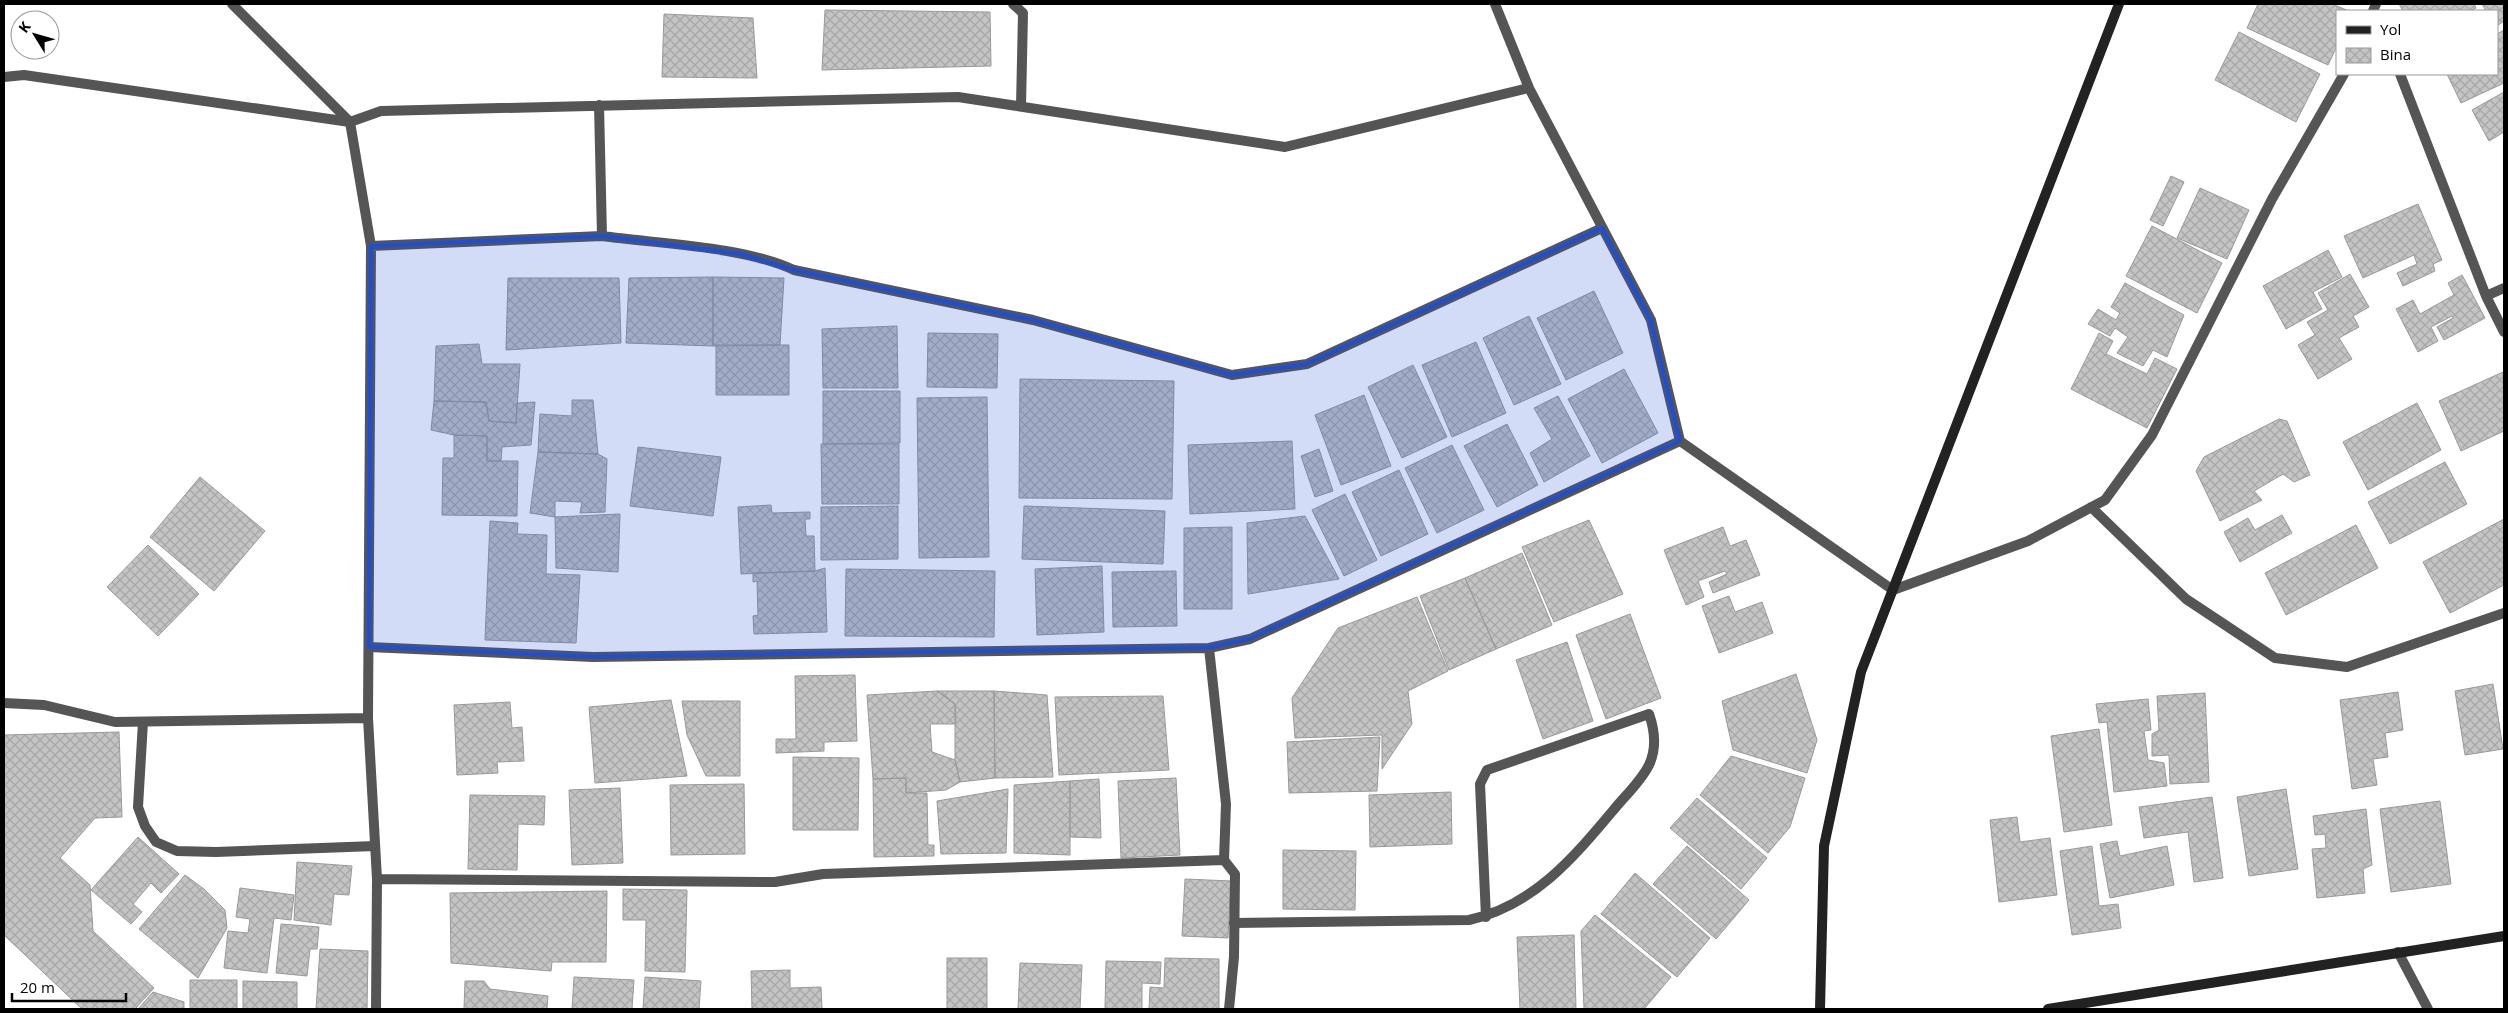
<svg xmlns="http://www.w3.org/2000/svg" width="2508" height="1013" viewBox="0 0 2508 1013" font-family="'Open Sans',sans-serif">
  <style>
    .building { fill: url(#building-cross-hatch); stroke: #999 }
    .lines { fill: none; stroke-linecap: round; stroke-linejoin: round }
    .lane { stroke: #555; stroke-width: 10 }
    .street { stroke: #555; stroke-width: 10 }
    .secondary { stroke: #222; stroke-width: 10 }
    .marked { fill: #1d4ed8; fill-opacity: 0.2; stroke: #1d4ed8; stroke-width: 4; stroke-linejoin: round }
  </style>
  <defs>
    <pattern id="building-cross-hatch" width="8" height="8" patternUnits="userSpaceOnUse" patternTransform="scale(1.25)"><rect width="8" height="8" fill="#c4c4c4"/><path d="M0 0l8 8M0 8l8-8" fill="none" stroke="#a7a7a7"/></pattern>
  </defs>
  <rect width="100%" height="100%" fill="#fff"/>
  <path class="building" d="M2258 4H2332L2349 11H2337V46L2328 65 2247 28Z
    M2399 4H2474L2476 8 2470 11H2403Z
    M2482 4H2504V21L2497 26V11H2486Z
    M825 10 990 12 991 66 822 70Z
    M664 14 753 18 757 78 662 77Z
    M2504 30V83L2461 103 2447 74H2497V34Z
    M2239 32 2320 74 2296 122 2215 80Z
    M2504 92V132L2489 141 2472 110Z
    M2171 176 2184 182 2163 226 2150 220Z
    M2200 188 2249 210 2227 259 2177 238Z
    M2418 204 2442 260 2433 264 2435 271 2403 286 2397 273 2417 264 2414 255 2363 278 2344 236Z
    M2152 226 2222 263 2197 313 2126 276Z
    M2328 250 2342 277 2313 292 2322 309 2286 329 2263 286Z
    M2350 274 2369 307 2353 316 2359 327 2339 338 2352 359 2318 379 2298 345 2315 335 2307 322 2328 310 2318 293Z
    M2462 275 2485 318 2444 340 2437 327 2453 318 2452 316 2431 327 2438 341 2418 352 2396 309 2413 300 2420 314 2454 295 2448 283Z
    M713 277V346L626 343 629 278Z
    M713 277 784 278 780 345 713 346Z
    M508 278H619L621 343 506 350Z
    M2125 283 2184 315 2167 357 2153 350 2143 366 2117 353 2128 337 2115 328 2110 336 2088 324 2098 309 2116 320 2120 313 2111 307Z
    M1594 291 1623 353 1566 380 1537 318Z
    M1529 316 1561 384 1514 405 1483 338Z
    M897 326 898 388H823L822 329Z
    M928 333 998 334 997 388 927 387Z
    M2099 333 2113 341 2106 354 2147 374 2155 358 2177 369 2147 428 2071 389Z
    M1476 342 1506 413 1452 437 1422 365Z
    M479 344 482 364H520L516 423 489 421 486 402 434 401 436 346Z
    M716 345H789V395H716Z
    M1413 365 1447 437 1402 458 1368 387Z
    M1624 369 1658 433 1602 463 1568 399Z
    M2503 372 2504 431 2461 451 2439 401Z
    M1020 379 1174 381 1172 499 1019 498Z
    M823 391H900V443L823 444Z
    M1364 395 1391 466 1341 485 1315 415Z
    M1558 396 1590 456 1544 482 1530 453 1552 439 1534 408Z
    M987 397 989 557 919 558 917 398Z
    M572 400H593L598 454 538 452 540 414 572 416Z
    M434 401 486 402 489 421 516 423 517 403 535 402 531 445 502 447 501 461H487V436L454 435 431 430Z
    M2417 403 2441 450 2368 490 2343 442Z
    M2279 419 2287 421 2310 475 2294 482 2283 474 2254 491 2262 500 2220 521 2196 471 2204 457Z
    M1507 424 1538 485 1497 507 1464 446Z
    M454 435 487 436V461H518L517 516 442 515 443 458H454Z
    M1292 441 1295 509 1190 514 1188 445Z
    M821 444H899V504H822Z
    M1452 445 1484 510 1437 533 1405 468Z
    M638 447 721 457 713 516 630 506Z
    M1319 449 1333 491 1315 497 1301 456Z
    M538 452 598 454 607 459 605 512 580 513 582 502 555 501V517L530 513Z
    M2445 462 2467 504 2390 544 2368 502Z
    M1399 470 1428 534 1381 556 1352 492Z
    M200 477 265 531 214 591 150 537Z
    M1345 494 1377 560 1344 576 1312 510Z
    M771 505 772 513 810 512V519H805L806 536H814L815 571 741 574 738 507Z
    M898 506V559L821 560V507Z
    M1024 506 1165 511 1163 564 1022 559Z
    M620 514 618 572 556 568 555 517Z
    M2282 515 2292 533 2240 562 2224 532 2248 518 2255 530Z
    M1305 516 1339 579 1248 594 1247 523Z
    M2504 519V585L2450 613 2423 562Z
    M1589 520 1623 594 1554 622 1522 547Z
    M490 521 518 523 517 534 547 535 546 574 580 575 576 643 485 640Z
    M2356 525 2378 568 2286 615 2265 573Z
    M1232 527V609H1184V528Z
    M1723 527 1730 546 1746 540 1760 575 1713 593 1709 582 1727 574 1725 571 1698 581 1704 597 1686 605 1664 550Z
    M148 545 199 594 158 636 107 587Z
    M1522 553 1552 625 1496 649 1465 578Z
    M1102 566 1104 632 1037 635 1035 569Z
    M825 568 827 632 754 634 753 616 758 615 757 581 753 582V573L815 571Z
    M846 569 995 571 994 637 845 636Z
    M1176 571 1177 626 1113 627 1112 572Z
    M1465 578 1496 649 1449 670 1420 596Z
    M1729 596 1735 612 1762 602 1773 633 1719 653 1702 606Z
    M1417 597 1448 671 1408 691 1412 724 1382 769V735L1295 738 1292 698 1338 628Z
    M1630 614 1661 698 1606 719 1576 635Z
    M1567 642 1593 721 1543 739 1516 660Z
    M1796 674 1817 740 1807 773 1733 750 1722 701Z
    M855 675 857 741 824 742V751L776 753V739H796L795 676Z
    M2493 684 2503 749 2465 755 2455 691Z
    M937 691 955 704 956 724H930L932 752 955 760 960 782 946 790 906 793V778L873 779 867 695Z
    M937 691H994L995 778 960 782 955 760V704Z
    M994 691 1047 695 1053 777 995 778Z
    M2398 692 2403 730 2385 733 2388 757 2373 759 2377 785 2352 789 2340 700Z
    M2205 693 2209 782 2170 784 2169 755 2152 756V734L2159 730 2157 696Z
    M1163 696 1169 770 1059 775 1055 697Z
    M2148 699 2151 730 2144 731 2148 760 2164 763 2167 786 2114 792 2107 722 2099 723 2096 704Z
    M671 700 687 776 595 783 589 707Z
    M682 701H740V776H706L687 735Z
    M510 702 512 728 522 727 524 761 497 762 498 773 457 775 454 705Z
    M2099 729 2112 825 2064 832 2051 736Z
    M119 732 122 817 95 818 60 858 90 885 93 931 154 988 135 1009H82L4 935V735Z
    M1380 737 1377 791 1289 793 1287 742Z
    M1731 756 1805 778 1790 827 1768 853 1700 795Z
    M793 757 859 758 858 830H793Z
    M906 778V793H927L928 845H934V856L874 857 873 779Z
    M1176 778 1180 855 1121 858 1118 781Z
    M1099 779 1101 838 1070 837V781Z
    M1070 781V855L1014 853V785Z
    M744 784 745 854 671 855 670 785Z
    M620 788 623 863 572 865 569 790Z
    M1008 789 1006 853 941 854 937 801Z
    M2286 789 2298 869 2249 876 2237 797Z
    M1451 792 1452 844 1370 847 1369 795Z
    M470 795 545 796 544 825 518 824 517 870 468 869Z
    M2212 797 2223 878 2194 882 2188 832 2144 838 2139 807Z
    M1697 798 1767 858 1741 889 1670 828Z
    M2440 801 2451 884 2391 892 2380 809Z
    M2366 809 2372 865 2363 869 2365 893 2317 898 2312 849 2326 848 2325 834 2315 835 2313 816Z
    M2017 817 2020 842 2050 838 2057 895 1999 902 1990 820Z
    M138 837 179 874 161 893 151 883 133 904 142 912 131 924 91 890Z
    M2117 841 2120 856 2167 846 2174 885 2110 898 2100 844Z
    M1687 846 1749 900 1716 939 1653 884Z
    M2092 846 2099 906 2118 904 2121 928 2072 935 2060 851Z
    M1283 850 1356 851 1355 910 1283 909Z
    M297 862 352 866 349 895 334 894 331 925 294 920Z
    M1635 873 1710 938 1677 977 1601 914Z
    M185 875 204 889 225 910 227 928 198 978 139 929Z
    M1185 879 1231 881 1228 938 1182 936Z
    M240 888 294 895 291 920 274 918 267 973 224 968 228 931 248 933 250 919 236 917Z
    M623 889 687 890 685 972 645 971 646 920H623Z
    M607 891 606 962H552L551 971 451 963 450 893Z
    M1595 915 1671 977 1644 1009H1584L1581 931Z
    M281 924 319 927 317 949H310L307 976 276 973Z
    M1574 935 1576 1009H1520L1517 937Z
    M320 949 368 951 367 1009H316Z
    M947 958H987V1009H947Z
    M1165 958 1219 959V1009H1149L1150 987 1164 988Z
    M1106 961 1161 962 1160 984 1142 983V1009H1105Z
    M1020 963 1082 965 1080 1009H1018Z
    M790 970V988L821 987 822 1009H752L751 971Z
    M574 977 634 980 632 1009H572Z
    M645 977 701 981 699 1009H643Z
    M190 980H237V1009H190Z
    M243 981 297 982V1009H243Z
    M465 981H484L490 989 548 996 547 1009H464Z
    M153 992 184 1002V1009H138Z"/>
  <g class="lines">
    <path class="lane" d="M143 722 138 807 145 826 156 842 177 851 216 852 375 846
      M1234 923 1469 920C1534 906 1574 857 1616 807 1627 794 1641 781 1649 765 1657 748 1655 731 1649 714L1487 770 1480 784 1486 917"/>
    <path class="street" d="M232 4 350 122 371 246 368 718 377 879 376 1009
      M1013 4 1023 13 1021 106
      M1495 4 1529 88 1651 320 1680 441 1893 590 2028 541 2105 500 2152 435 2272 199 2344 74
      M2373 11 2376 4
      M2400 74 2486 296 2504 332
      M4 77 24 75 350 122 381 111 958 97 1285 147 1529 88
      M599 105 602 236C660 244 742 246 794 270L1033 320 1232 375 1307 364 1602 228
      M371 246 602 236
      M2486 296 2504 288
      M2091 507 2186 599 2275 658 2347 667 2504 613
      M369 647 593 657 1209 648 1250 639 1680 441
      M1209 648 1226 804 1224 860 1235 874 1234 957 1229 1009
      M4 703 44 705 115 722 368 718
      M377 879 775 882 823 874 1224 860
      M2398 952 2428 1009"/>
    <path class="secondary" d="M1820 1009 1824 846 1861 672 2119 4
      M2048 1009 2504 936"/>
  </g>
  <path class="marked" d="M1602 228 1651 320 1680 441 1250 639 1209 648 593 657 369 647 371 246 602 236 741 254 794 270 1033 320 1232 375 1307 364Z"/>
  <rect width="2508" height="1013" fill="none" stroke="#000000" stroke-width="10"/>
  <rect x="2336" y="10" width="162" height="65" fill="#ffffff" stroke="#999999"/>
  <rect x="2346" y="26" width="25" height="8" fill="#222222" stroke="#999999"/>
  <text x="2380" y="35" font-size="15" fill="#000000">Yol</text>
  <rect x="2346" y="48" width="25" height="15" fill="url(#building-cross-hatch)" stroke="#999999"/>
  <text x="2380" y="60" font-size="15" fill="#000000">Bina</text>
  <g transform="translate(35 35) rotate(307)"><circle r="24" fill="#ffffff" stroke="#999999"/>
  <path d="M0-4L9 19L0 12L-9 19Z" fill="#000000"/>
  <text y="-8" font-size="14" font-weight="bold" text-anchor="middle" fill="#000000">K</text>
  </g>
  <path d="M12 993v8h114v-8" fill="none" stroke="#000000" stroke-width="2.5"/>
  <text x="20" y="993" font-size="15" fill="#000000" stroke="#ffffff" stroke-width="4" paint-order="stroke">20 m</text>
</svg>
